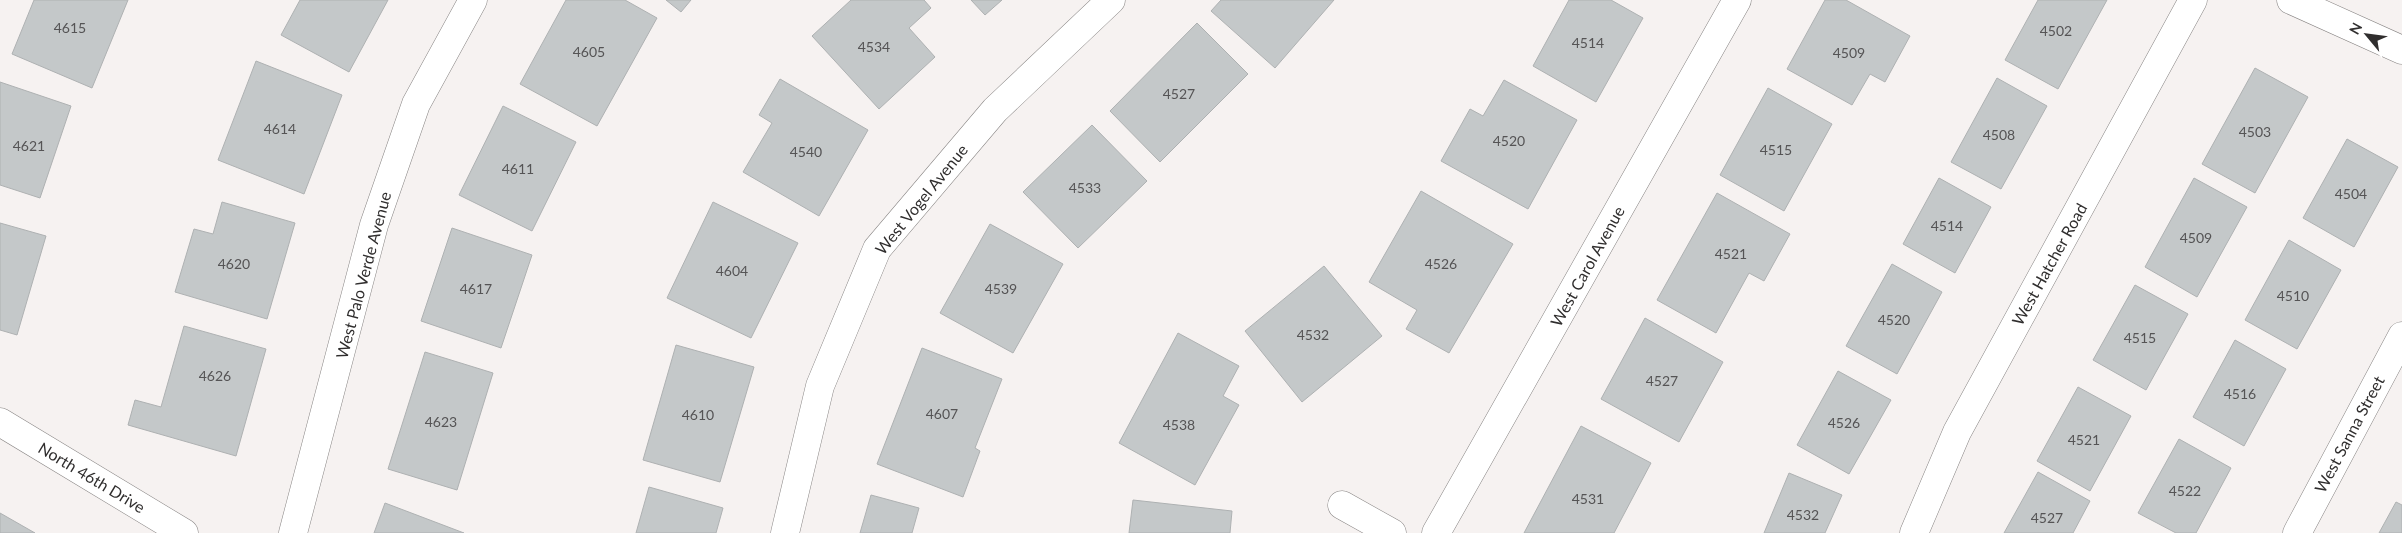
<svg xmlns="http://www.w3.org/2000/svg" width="2402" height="533" viewBox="0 0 2402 533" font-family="Lato,sans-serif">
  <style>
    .building { fill: #c4c8c9; stroke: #aeb1b2 }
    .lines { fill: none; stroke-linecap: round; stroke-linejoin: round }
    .street-casing { stroke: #888584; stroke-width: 29 }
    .street { stroke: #fff; stroke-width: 28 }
    .labels { text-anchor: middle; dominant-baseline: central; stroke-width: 4.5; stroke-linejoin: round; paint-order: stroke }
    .number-label { font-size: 14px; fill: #555455 }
    .street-label { font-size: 16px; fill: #302e2e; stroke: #fff }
  </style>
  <rect width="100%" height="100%" fill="#f6f2f1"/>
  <path class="building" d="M34 0H128L92 88 12 54Z
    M300 0H388L349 72 281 35Z
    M566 0H625L657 18 597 126 520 84Z
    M666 0H691L681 12Z
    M851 0H924L931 8 909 28 935 57 879 109 812 36Z
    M971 0H1002L985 15Z
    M1221 0H1334L1275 68 1211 11Z
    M1569 0H1611L1643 18 1596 102 1533 66Z
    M1825 0H1846L1910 36 1885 82 1870 74 1852 105 1787 69Z
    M2038 0H2107L2058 89 2005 60Z
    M1197 23 1248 74 1160 162 1110 111Z
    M256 61 342 95 304 194 218 160Z
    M2255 68 2308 97 2255 193 2202 164Z
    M1997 78 2047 106 2001 189 1951 162Z
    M780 79 868 130 819 216 743 172 772 123 759 115Z
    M1504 80 1577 120 1528 209 1441 161 1470 109 1483 116Z
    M0 82 71 106 40 198 0 185Z
    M1768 88 1832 124 1784 211 1720 175Z
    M503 106 576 142 532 231 459 195Z
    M1092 125 1147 181 1078 248 1023 192Z
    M2347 139 2398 167 2354 247 2303 218Z
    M1939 178 1991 207 1955 273 1903 244Z
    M2194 178 2247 207 2197 297 2145 267Z
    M1421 191 1513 244 1449 353 1406 329 1417 310 1369 282Z
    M1717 193 1790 234 1764 281 1749 273 1716 333 1657 300Z
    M222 202 295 223 267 319 175 292 194 229 213 234Z
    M713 202 798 243 751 338 667 298Z
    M0 223 46 236 17 335 0 330Z
    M990 224 1063 264 1013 353 940 313Z
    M452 228 532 255 501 348 421 321Z
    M2289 240 2341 270 2297 349 2245 320Z
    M1892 264 1942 292 1897 374 1846 346Z
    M1324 266 1382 336 1302 402 1245 331Z
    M2135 285 2188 314 2146 390 2093 360Z
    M1645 318 1723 362 1679 442 1601 399Z
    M184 326 266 349 236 456 128 425 135 400 161 407Z
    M1178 333 1239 366 1223 396 1239 405 1195 485 1119 443Z
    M2235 340 2286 369 2244 446 2193 417Z
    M676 345 754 367 720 482 643 460Z
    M922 348 1002 379 975 448 980 451 963 497 877 464Z
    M425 352 493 373 457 490 388 469Z
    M1838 371 1891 400 1849 474 1797 445Z
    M2078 387 2131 416 2090 491 2037 461Z
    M1581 426 1651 463 1614 533H1524Z
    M2179 439 2231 468 2196 533H2176L2138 513Z
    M2038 472 2090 501 2073 533H2004Z
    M1789 473 1842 495 1825 533H1764Z
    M649 487 723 508 716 533H636Z
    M871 495 919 508 912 533H860Z
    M1133 500 1232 511 1230 533H1129Z
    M2396 502 2402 505V533H2379Z
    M385 503 464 533H374Z
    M0 513 35 533H0Z"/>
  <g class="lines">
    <g class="street-casing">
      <path id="street" d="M2291 0 2402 50
        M0 422 184 533
        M1342 505 1392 533
        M293 533 374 225 416 104 473 0
        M785 533 820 386 877 249 995 110 1111 0
        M1436 533 1737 0
        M1914 533 1957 432 2193 0
        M2297 533 2402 336"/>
    </g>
    <use href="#street" class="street"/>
  </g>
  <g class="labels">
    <g class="number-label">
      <text x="70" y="27">4615</text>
      <text x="2056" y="30">4502</text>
      <text x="1588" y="42">4514</text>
      <text x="874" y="46">4534</text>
      <text x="589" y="51">4605</text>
      <text x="1849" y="52">4509</text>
      <text x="1179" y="93">4527</text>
      <text x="280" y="128">4614</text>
      <text x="2255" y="131">4503</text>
      <text x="1999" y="134">4508</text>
      <text x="1509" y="140">4520</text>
      <text x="29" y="145">4621</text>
      <text x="1776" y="149">4515</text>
      <text x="806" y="151">4540</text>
      <text x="518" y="168">4611</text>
      <text x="1085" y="187">4533</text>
      <text x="2351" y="193">4504</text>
      <text x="1947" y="225">4514</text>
      <text x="2196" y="237">4509</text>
      <text x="1731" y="253">4521</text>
      <text x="234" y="263">4620</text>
      <text x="1441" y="263">4526</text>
      <text x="732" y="270">4604</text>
      <text x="476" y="288">4617</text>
      <text x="1001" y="288">4539</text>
      <text x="2293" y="295">4510</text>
      <text x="1894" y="319">4520</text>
      <text x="1313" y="334">4532</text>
      <text x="2140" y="337">4515</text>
      <text x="215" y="375">4626</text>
      <text x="1662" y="380">4527</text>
      <text x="2240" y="393">4516</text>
      <text x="942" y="413">4607</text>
      <text x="698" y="414">4610</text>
      <text x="441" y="421">4623</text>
      <text x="1844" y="422">4526</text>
      <text x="1179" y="424">4538</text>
      <text x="2084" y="439">4521</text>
      <text x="2185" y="490">4522</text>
      <text x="1588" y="498">4531</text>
      <text x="1803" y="514">4532</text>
      <text x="2047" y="517">4527</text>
    </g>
    <g class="street-label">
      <text transform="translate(921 199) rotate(-51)">West Vogel Avenue</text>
      <text transform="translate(2049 264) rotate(-61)">West Hatcher Road</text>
      <text transform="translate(1587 266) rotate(-61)">West Carol Avenue</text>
      <text transform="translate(363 275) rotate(-75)">West Palo Verde Avenue</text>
      <text transform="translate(2349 434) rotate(-62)">West Sanna Street</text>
      <text transform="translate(92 477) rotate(31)">North 46th Drive</text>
    </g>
  </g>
  <g transform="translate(2367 35) rotate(299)" stroke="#ffffff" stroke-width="4" paint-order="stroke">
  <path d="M0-4L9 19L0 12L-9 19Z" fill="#302e2e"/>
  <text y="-8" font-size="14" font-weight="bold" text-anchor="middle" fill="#302e2e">N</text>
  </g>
</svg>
